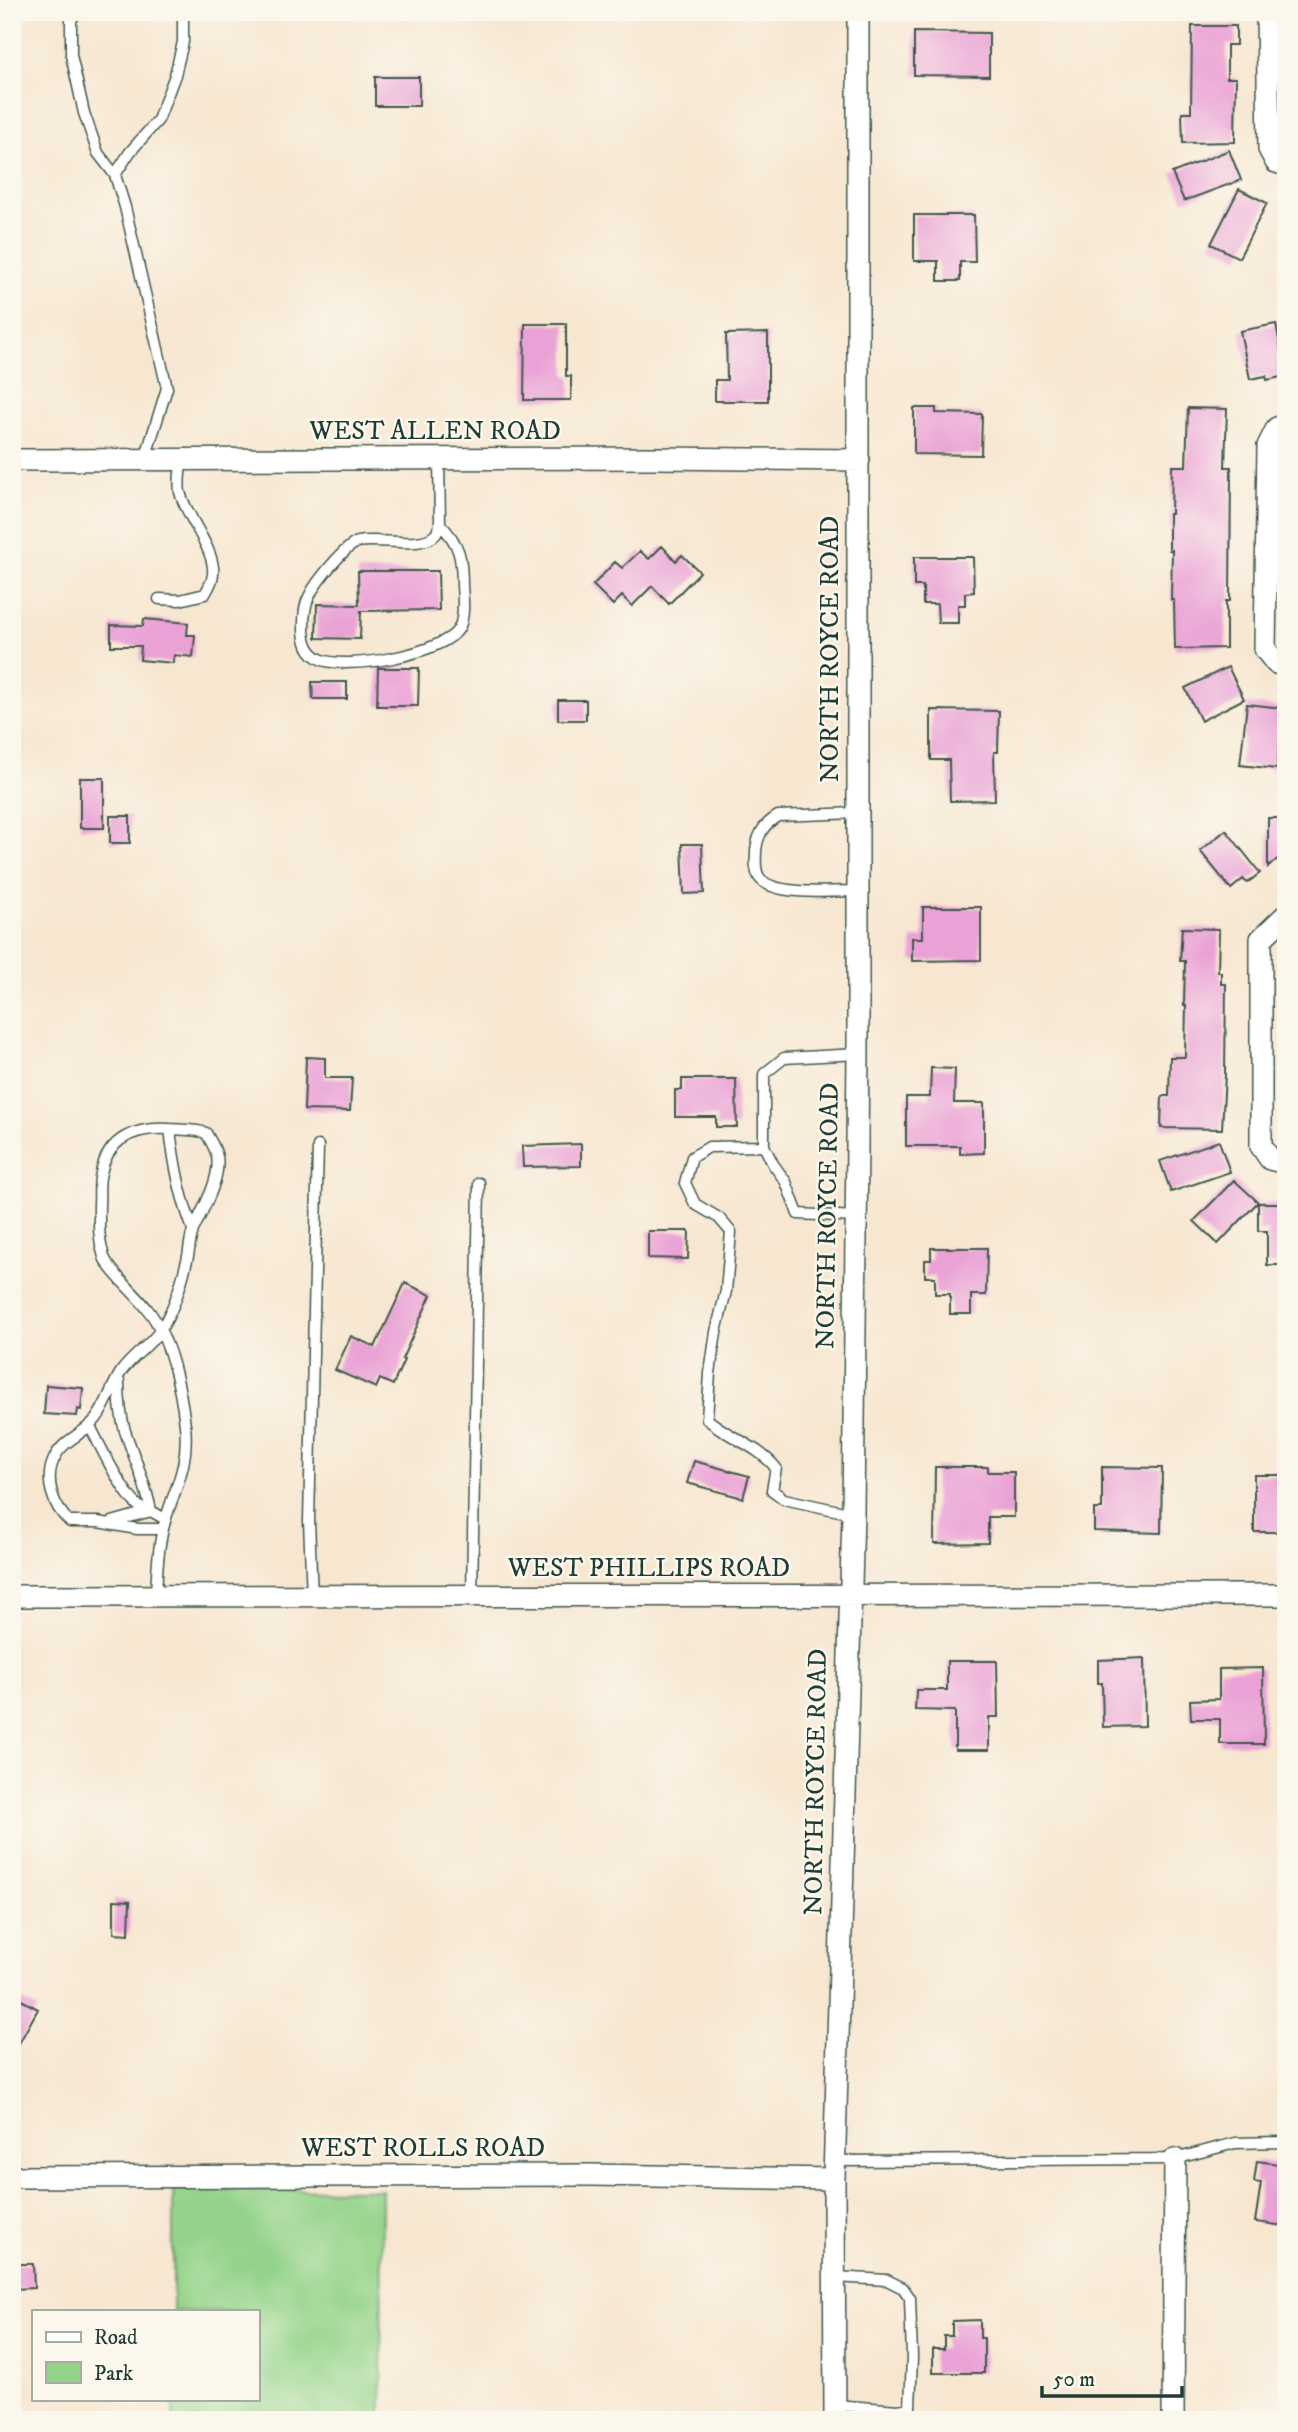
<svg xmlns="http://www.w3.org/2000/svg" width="1298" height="2432" viewBox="0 0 1298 2432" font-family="'IM FELL DW Pica',serif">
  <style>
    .green { fill: #94d48a; stroke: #5a885f; stroke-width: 2 }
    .building { fill: #eaa2d6 }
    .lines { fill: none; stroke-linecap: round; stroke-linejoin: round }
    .service-casing { stroke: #3f564c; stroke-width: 13 }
    .minor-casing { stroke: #3f564c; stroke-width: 24 }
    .service { stroke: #fff; stroke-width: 10 }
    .minor { stroke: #fff; stroke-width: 21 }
    .labels { text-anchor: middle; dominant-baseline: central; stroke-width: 5; stroke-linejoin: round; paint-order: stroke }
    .street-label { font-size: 26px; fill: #1f3d34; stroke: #fbf7ec }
  </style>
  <rect width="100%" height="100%" fill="#fbf7ec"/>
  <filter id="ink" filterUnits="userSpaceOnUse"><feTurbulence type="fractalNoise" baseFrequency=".0143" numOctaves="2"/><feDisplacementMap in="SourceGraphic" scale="14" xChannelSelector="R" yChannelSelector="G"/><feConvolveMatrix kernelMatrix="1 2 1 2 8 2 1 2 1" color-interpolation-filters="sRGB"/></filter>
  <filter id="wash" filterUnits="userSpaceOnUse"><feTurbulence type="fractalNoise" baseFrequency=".00686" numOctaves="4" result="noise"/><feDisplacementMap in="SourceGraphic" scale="28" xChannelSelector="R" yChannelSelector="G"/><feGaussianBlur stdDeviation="1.57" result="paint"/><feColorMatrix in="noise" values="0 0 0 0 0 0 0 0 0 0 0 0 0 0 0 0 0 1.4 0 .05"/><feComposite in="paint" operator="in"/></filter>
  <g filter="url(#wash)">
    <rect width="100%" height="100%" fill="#f7e7d1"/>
    <path class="green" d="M173 2189 382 2190 381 2420H173V2399H257V2311H173Z"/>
    <g id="blocks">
      <path class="building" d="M1192 26H1236V45H1227V78H1236L1235 142 1183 143 1182 112H1191Z
        M914 32 989 33V76L914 75Z
        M375 77H419V106H375Z
        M1229 150 1241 180 1184 201 1172 173Z
        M1239 189 1267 203 1239 258 1211 244Z
        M914 215H974L975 262H960V281H938V261H914Z
        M525 324H566V376H571V400H524Z
        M1276 324 1286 376 1267 380 1266 376 1250 379 1240 331Z
        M768 333V401H715V380H727L726 334Z
        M914 408H936V413L982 414 981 455 914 454Z
        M1188 408 1227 409 1225 467H1231L1230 601H1226V648L1175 649 1174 600H1171L1172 550H1169V514H1171L1172 466H1186Z
        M662 546 676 561 682 555 700 572 669 604 652 586 632 606 622 596 613 605 593 585 615 562 622 568 640 551 649 559Z
        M914 557H973L974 592 965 593V605H958V623H938L937 604H923V586H914Z
        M358 571H438L439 610 361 611 360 639 316 638 317 604 359 605Z
        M144 619 188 623 187 635H195L193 657 174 655 173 663 140 660 141 646H111V625L143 626Z
        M1228 667 1244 699 1201 721 1185 688Z
        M378 668H419L418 706H377Z
        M312 682H347V699H313Z
        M558 700H586V720H558Z
        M1247 704 1283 708 1277 769 1240 765Z
        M931 710 999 711 998 752H994L995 800 950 801 949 760H931Z
        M80 778H104V828H80Z
        M110 816H130V843H110Z
        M1268 818H1286V852L1268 867Z
        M1226 830 1260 873 1247 883 1243 879 1231 889 1200 851Z
        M682 844H702L704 893 684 894Z
        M923 907H981V960L912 961V938H923Z
        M1182 928 1219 929 1218 972H1221V984H1226L1225 1075 1222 1129 1161 1128 1162 1096H1169L1170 1057H1185L1186 1005H1184L1185 961H1180Z
        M306 1057 325 1058V1078H352L350 1111 304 1110Z
        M931 1068 955 1069 954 1103H984V1153L960 1154V1146H906V1097H930Z
        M682 1079H736L737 1127H716V1117H675V1090H682Z
        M1219 1141 1230 1172 1171 1192 1160 1161Z
        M581 1144V1166L523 1167 522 1146Z
        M1234 1180 1258 1202 1218 1244 1194 1221Z
        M1258 1203H1286V1265H1267V1231H1258Z
        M648 1231H689L688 1259 648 1258Z
        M931 1248H987L986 1295H971V1314H950V1294H935V1277H925V1260H931Z
        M405 1283 431 1295 402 1359 404 1360 393 1385 380 1379 376 1388 335 1370 351 1336 375 1347Z
        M46 1385 83 1388 81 1410 78 1409 77 1416 44 1414Z
        M694 1461 749 1476 743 1498 687 1483Z
        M935 1467H988V1472H1014V1517H988V1543L934 1544Z
        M1102 1467 1162 1468 1161 1533 1094 1531V1509H1102Z
        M1254 1475H1286V1532H1254Z
        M1144 1658 1145 1726 1103 1727 1102 1683H1098V1660Z
        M947 1661H997L998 1717H989V1750H955V1711L915 1710 916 1690H947Z
        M1263 1668 1264 1744H1220V1719H1191L1190 1700 1219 1699V1669Z
        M114 1900 130 1901 129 1934 114 1933Z
        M12 1995 38 2009 12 2056Z
        M1257 2161 1286 2165V2226L1255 2222 1261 2183 1254 2182Z
        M12 2264H33L34 2288 12 2289Z
        M980 2320V2338H984V2373H933V2349H944V2336H952V2321Z"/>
    </g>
  </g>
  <g filter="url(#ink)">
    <use href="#blocks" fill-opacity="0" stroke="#3f564c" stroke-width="2"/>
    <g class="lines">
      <g class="service-casing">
        <path id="service" d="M77 12 71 20V55L84 113 98 153 115 175 125 207 167 388 145 459
          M115 175 130 152 158 120 175 75 183 42V12
          M439 459 440 524C440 524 437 533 436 534 423 550 377 537 358 542 345 546 315 583 309 597 304 606 304 618 304 628 304 641 308 653 320 659 345 671 445 654 459 628 465 617 463 598 462 586 462 558 460 544 440 524
          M159 599 180 600 205 594C207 590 211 584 212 579 220 554 186 518 180 492 178 482 181 470 181 459
          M857 813 778 816C764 824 758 834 756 850 756 859 754 869 759 877 771 897 837 891 858 891
          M170 1129C174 1164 180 1197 193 1229
          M764 1146 709 1147 692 1157 685 1183 695 1204 719 1218 731 1232 726 1291 716 1332 710 1373 707 1419C729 1438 757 1445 776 1468L772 1490 784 1499 853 1514
          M856 1217 798 1214 786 1182 773 1164 764 1146V1074L784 1058 858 1054
          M119 1381C119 1398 120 1414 125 1431 134 1458 146 1483 151 1511L165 1519
          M90 1426C99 1444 124 1496 140 1507 143 1509 147 1509 151 1511L112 1522
          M472 1596 479 1183
          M156 1597C157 1570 158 1543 166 1518 177 1483 189 1464 185 1425 181 1390 170 1337 148 1310 138 1296 109 1271 104 1257 98 1239 99 1223 99 1204 100 1194 98 1182 101 1173 108 1137 137 1127 169 1129 182 1130 194 1129 206 1133 210 1140 216 1149 217 1157 221 1178 203 1209 194 1228 189 1238 190 1253 186 1264 181 1285 173 1311 161 1329 152 1344 132 1356 121 1372 111 1387 107 1405 96 1419 83 1435 62 1440 54 1459 44 1480 53 1507 70 1522H98L137 1529H163
          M312 1597 309 1521 318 1146
          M835 2161 1175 2159 1235 2143 1286 2142
          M835 2277 887 2280 903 2288 910 2298 912 2357 910 2408 898 2410 835 2405"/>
      </g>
      <g class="minor-casing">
        <path id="minor" d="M1267 12 1269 149 1276 162 1286 165
          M1286 425 1277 428 1268 446 1265 649 1276 663 1286 666
          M12 460 657 458 859 460
          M1286 915 1261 939V1146L1270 1159 1286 1163
          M12 1596 1286 1595
          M12 2177 591 2175 834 2179
          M835 2420 834 2179 853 1514 858 1054V12
          M1173 2420 1175 2159"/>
      </g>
      <use href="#service" class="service"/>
      <use href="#minor" class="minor"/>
    </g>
  </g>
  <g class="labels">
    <g class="street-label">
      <text x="435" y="431">WEST ALLEN ROAD</text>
      <text transform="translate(830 649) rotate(-90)">NORTH ROYCE ROAD</text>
      <text transform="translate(828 1216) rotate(-89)">NORTH ROYCE ROAD</text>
      <text x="649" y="1568">WEST PHILLIPS ROAD</text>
      <text transform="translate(816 1782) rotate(-89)">NORTH ROYCE ROAD</text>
      <text x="423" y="2148">WEST ROLLS ROAD</text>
    </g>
  </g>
  <rect width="1298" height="2432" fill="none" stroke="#fbf7ec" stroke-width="42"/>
  <rect x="32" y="2310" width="228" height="91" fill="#fbf7ec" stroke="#a3ada2" stroke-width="2"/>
  <rect x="46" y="2332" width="35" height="10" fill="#ffffff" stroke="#a3ada2" stroke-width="2"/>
  <text x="94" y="2344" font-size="21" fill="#1f3d34">Road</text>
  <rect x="46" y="2362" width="35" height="21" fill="#94d48a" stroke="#a3ada2" stroke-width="2"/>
  <text x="94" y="2380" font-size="21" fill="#1f3d34">Park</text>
  <path d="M1042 2386v10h140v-10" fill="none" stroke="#1f3d34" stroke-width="3.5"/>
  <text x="1053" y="2386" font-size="21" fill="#1f3d34" stroke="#fbf7ec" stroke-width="5" paint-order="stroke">50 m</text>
</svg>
